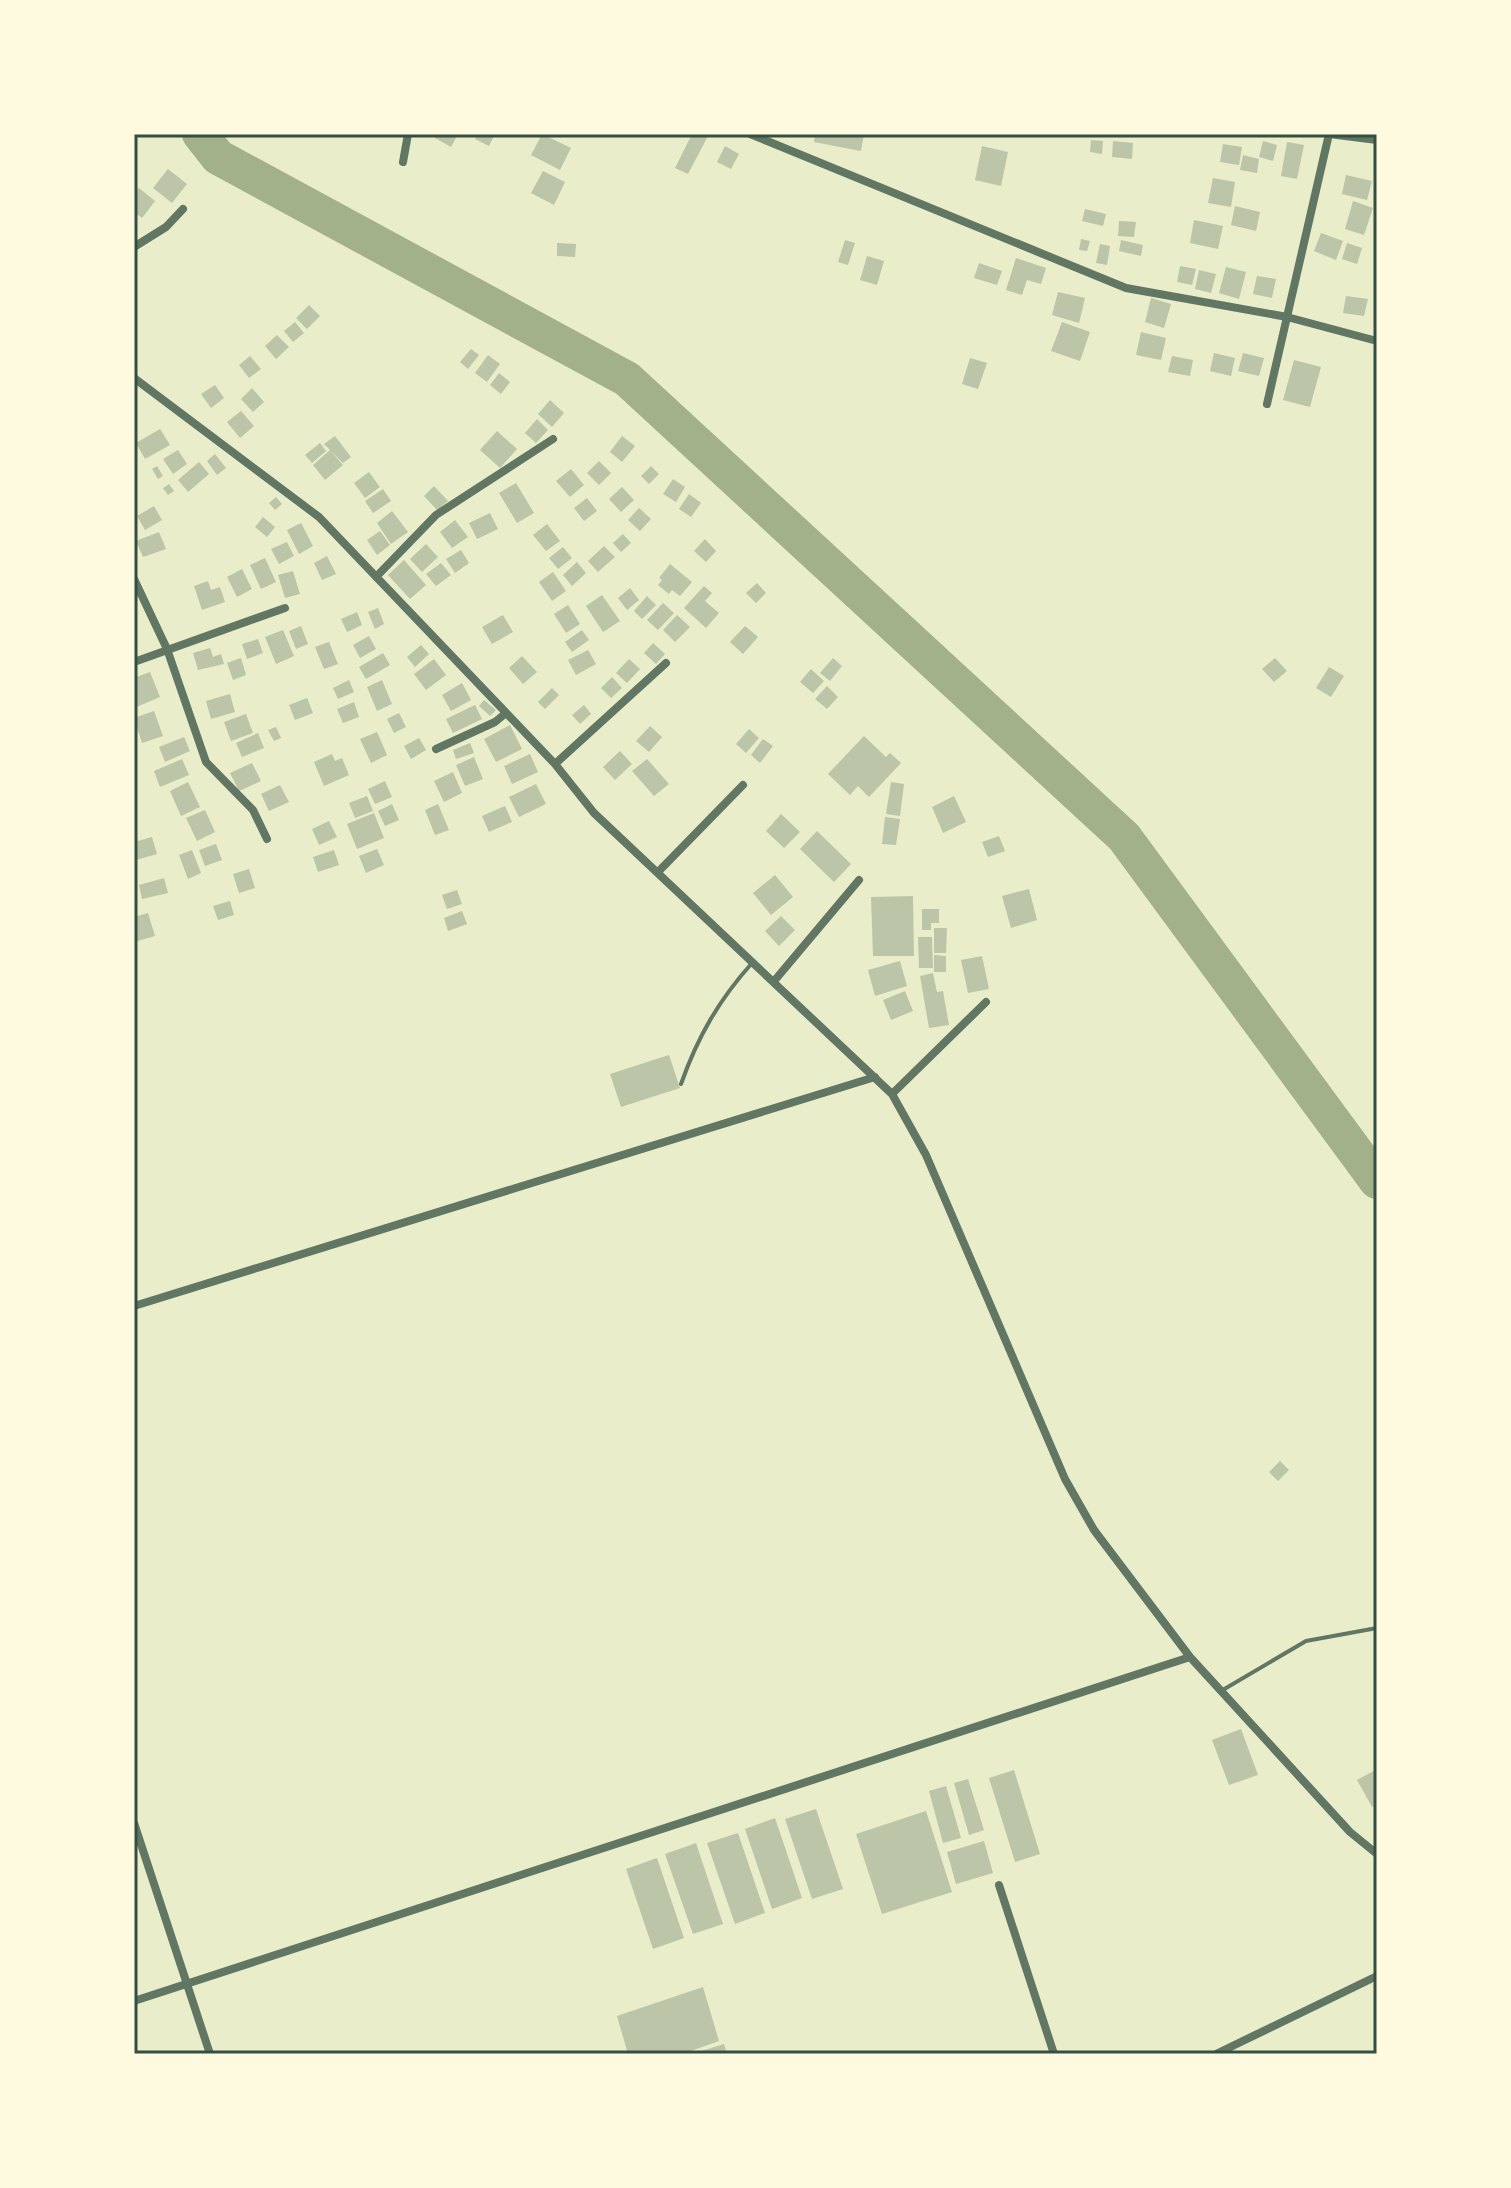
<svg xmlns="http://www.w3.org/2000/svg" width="1511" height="2188" viewBox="0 0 1511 2188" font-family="Raleway,sans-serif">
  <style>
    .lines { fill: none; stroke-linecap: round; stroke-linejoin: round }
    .river { stroke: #a3b18a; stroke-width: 36 }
    .building { fill: #bcc5a7 }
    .service { stroke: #617663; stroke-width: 4 }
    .minor { stroke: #617663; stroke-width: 8 }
    .neatline { fill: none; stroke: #344e41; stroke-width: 3 }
  </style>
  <rect width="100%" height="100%" fill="#e9edc9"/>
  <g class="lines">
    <path class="river" d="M200 134 218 157 627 379 1124 837 1377 1181"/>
  </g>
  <path class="building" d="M437 134H458L451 147 435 138Z
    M478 134H495L489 146 475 139Z
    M542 134 571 148 560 170 531 155Z
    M692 134H709L688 174 675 168Z
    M815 134H864L861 151 814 142Z
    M1091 140 1103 141 1102 154 1090 152Z
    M1113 141 1133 143 1132 159 1112 157Z
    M1263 141 1277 145 1273 161 1259 157Z
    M1287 142 1304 145 1297 179 1281 176Z
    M1223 144 1242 147 1239 165 1220 162Z
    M725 146 739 154 731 169 717 162Z
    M982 146 1008 152 1001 186 975 180Z
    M1243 155 1259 159 1257 173 1240 170Z
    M168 169 187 184 172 203 153 188Z
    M543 171 565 182 554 205 531 193Z
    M1346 175 1372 181 1367 200 1342 194Z
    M1213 178 1235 182 1231 207 1208 203Z
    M139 188 155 201 142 218 134 212V195Z
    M1353 201 1373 208 1364 235 1345 229Z
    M1235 206 1260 212 1256 231 1231 225Z
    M1085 209 1106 214 1103 226 1082 221Z
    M1194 220 1223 226 1218 249 1190 243Z
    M1119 221 1136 222 1134 237 1118 236Z
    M1321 233 1343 241 1336 260 1314 251Z
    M1081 239 1090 241 1087 251 1079 250Z
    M845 240 855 243 848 265 838 262Z
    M1121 240 1143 245 1141 256 1119 251Z
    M557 243 576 244 575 257 557 256Z
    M1347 243 1362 248 1357 264 1342 259Z
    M1100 244 1110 246 1107 265 1096 263Z
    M867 256 884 261 877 285 860 280Z
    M1016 258 1046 268 1041 284 1027 280 1022 295 1006 290Z
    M979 263 1002 271 997 285 974 278Z
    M1180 266 1196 269 1192 285 1177 282Z
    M1226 267 1246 272 1239 299 1219 293Z
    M1199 270 1216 274 1211 293 1195 289Z
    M1257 276 1276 279 1272 298 1253 294Z
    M1058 292 1085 298 1079 323 1052 315Z
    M1346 296 1368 299 1364 316 1343 313Z
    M1151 298 1171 304 1164 328 1145 322Z
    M309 305 320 316 307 329 296 318Z
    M295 322 304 333 293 342 284 331Z
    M1062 322 1090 332 1080 361 1051 351Z
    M1141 332 1166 338 1161 360 1136 355Z
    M277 335 289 347 276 359 265 346Z
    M471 349 479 355 468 369 460 362Z
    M1214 353 1235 358 1231 376 1210 371Z
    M1243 353 1264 358 1259 376 1238 371Z
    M488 355 500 364 487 382 475 373Z
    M250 356 261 369 249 378 239 365Z
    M1172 356 1193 360 1190 376 1168 372Z
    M970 358 987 363 978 389 962 384Z
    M1294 360 1321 367 1310 407 1283 400Z
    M499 373 510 382 501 394 490 385Z
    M215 385 224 398 211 408 201 394Z
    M252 388 264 402 253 412 241 399Z
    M550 400 564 413 552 427 538 414Z
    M241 411 254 426 240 438 227 422Z
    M537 419 548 430 536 443 525 433Z
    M160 429 170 445 145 459 136 443Z
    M497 431 517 449 500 468 480 450Z
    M335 436 351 457 343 463 324 444Z
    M622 436 635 446 622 462 610 452Z
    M320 443 326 451 312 463 305 455Z
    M178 450 187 464 173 474 163 459Z
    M330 450 343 465 325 480 313 465Z
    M215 454 226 468 217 475 207 461Z
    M599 461 611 473 599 485 587 473Z
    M199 462 209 474 188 492 178 480Z
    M157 466 163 476 158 479 152 469Z
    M651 466 659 474 649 484 641 476Z
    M571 469 584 485 570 497 556 481Z
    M369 472 380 487 365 498 354 483Z
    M673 479 685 487 676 502 663 494Z
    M516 483 534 513 517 523 499 493Z
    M169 484 174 491 168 495 163 488Z
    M434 486 448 501 437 510 424 496Z
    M622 487 634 500 621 512 609 499Z
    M383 489 391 501 373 513 365 501Z
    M689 494 701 503 691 517 679 509Z
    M276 497 282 504 275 510 269 503Z
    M587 498 597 511 584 521 574 508Z
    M154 506 162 520 145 530 137 516Z
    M639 508 651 519 640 531 628 520Z
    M392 511 408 532 391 544 377 523Z
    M490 513 498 529 477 539 469 523Z
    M263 517 275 527 267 537 255 527Z
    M455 520 468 537 452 548 440 532Z
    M301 523 313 546 299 554 287 530Z
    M547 524 560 541 546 551 533 535Z
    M380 531 390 545 377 555 367 540Z
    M159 532 166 549 143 557 136 541Z
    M623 534 631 543 621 552 613 543Z
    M705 539 716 551 706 562 694 551Z
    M287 542 294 556 279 564 271 549Z
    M426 544 438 557 422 572 410 559Z
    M604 546 615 557 598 572 588 561Z
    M563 547 572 558 558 569 549 558Z
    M461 550 469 563 455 573 446 559Z
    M327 556 336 574 322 580 314 563Z
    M265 558 276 582 261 589 250 565Z
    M404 560 426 585 410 599 388 575Z
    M577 562 586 573 572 586 563 575Z
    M441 563 451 575 436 586 426 574Z
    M670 564 692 582 680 596 672 590 669 594 658 585 662 580 659 578Z
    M242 569 252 589 237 597 227 577Z
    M293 571 300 594 285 598 278 575Z
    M553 572 566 591 552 601 539 582Z
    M208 581 211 590 220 587 225 602 202 610 194 586Z
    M757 583 766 593 756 603 746 593Z
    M704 586 712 593 705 601 719 613 706 628 684 608Z
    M630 588 639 600 627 610 618 598Z
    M602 595 620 621 603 632 586 606Z
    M647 596 656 605 642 619 634 611Z
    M663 603 674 613 658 630 647 620Z
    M568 605 580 624 566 633 554 614Z
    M378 608 384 624 375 629 368 612Z
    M357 612 362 625 347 632 341 619Z
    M503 615 513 632 492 644 482 627Z
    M677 615 690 627 675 642 663 630Z
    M301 626 308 644 296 649 289 631Z
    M745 626 758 637 743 654 730 642Z
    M283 630 294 656 276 664 265 637Z
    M582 630 589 640 572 652 565 642Z
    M369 636 376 649 360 658 353 645Z
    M258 639 263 653 247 659 242 644Z
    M329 642 338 664 324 669 315 647Z
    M653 643 665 654 656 664 644 653Z
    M421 645 429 654 415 667 407 657Z
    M210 648 213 657 221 654 224 664 198 670 193 653Z
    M588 650 596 664 576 675 568 660Z
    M383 653 390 665 366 679 359 667Z
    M522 656 537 672 523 684 509 668Z
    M241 658 246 675 233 680 227 663Z
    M833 658 842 666 830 681 820 673Z
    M1275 658 1287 671 1274 682 1262 669Z
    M434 659 446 675 426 690 414 674Z
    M629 659 640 669 627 683 616 673Z
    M1329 667 1344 676 1331 697 1316 688Z
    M811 669 824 681 813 693 800 682Z
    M150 672 160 697 134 708V678Z
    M612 677 622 688 611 698 601 688Z
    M349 680 354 692 338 699 333 688Z
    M382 680 392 704 377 711 367 687Z
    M462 683 471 700 451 711 442 695Z
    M827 686 838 697 827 709 815 699Z
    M552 688 559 695 545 709 538 702Z
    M230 694 235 712 211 719 206 701Z
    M307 698 313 713 295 720 289 705Z
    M484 700 496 710 490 716 479 706Z
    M354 702 359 717 343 723 337 709Z
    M475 705 482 719 453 733 446 719Z
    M584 705 591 714 580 724 572 715Z
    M154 711 163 736 142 743 134 718Z
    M399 713 406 727 394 733 387 719Z
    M246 714 253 733 231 741 224 722Z
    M510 725 522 749 496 762 484 739Z
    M650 726 662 737 649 752 636 741Z
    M276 727 281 738 274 741 268 730Z
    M749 729 759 738 746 753 736 744Z
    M377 732 387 755 371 763 360 739Z
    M258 733 264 748 242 757 236 743Z
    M864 736 886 757 890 753 901 763 869 797 858 786 850 795 828 774Z
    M184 737 190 751 165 762 159 747Z
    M419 738 426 750 411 759 404 746Z
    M763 739 773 746 760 763 751 755Z
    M470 743 474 753 456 759 453 750Z
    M620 751 632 764 615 780 603 767Z
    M332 754 335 761 342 758 349 775 324 786 314 762Z
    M530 754 538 772 512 784 504 766Z
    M474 757 483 779 465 786 456 765Z
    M182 759 189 775 160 787 154 771Z
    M647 759 669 784 654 796 632 771Z
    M252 763 261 781 239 791 230 773Z
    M453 772 462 793 444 802 434 781Z
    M385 781 392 797 375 804 368 789Z
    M188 782 200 807 181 816 170 791Z
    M891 782 904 784 900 816 886 814Z
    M536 784 546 804 519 817 509 797Z
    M280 785 289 802 269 811 261 794Z
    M367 796 373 811 355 818 349 803Z
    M954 796 966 822 943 833 932 807Z
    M392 804 399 820 385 826 378 811Z
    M438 804 449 830 435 835 425 810Z
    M505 806 512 822 489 832 482 816Z
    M205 810 215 832 197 841 186 818Z
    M374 813 384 838 357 849 347 824Z
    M781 814 800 832 784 848 766 831Z
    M885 817 900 819 896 845 882 844Z
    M329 821 337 837 319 845 312 829Z
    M817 831 851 864 834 882 800 849Z
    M999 836 1005 851 988 857 982 842Z
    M152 837 157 854 136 860 134 842Z
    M216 844 222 860 205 866 199 850Z
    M377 849 384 865 366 873 359 856Z
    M192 850 201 873 188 879 179 855Z
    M334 850 339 865 318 872 313 857Z
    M249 869 255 888 239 893 233 874Z
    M775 875 793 897 771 915 753 893Z
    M164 878 168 893 142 899 139 885Z
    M1029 889 1037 920 1011 928 1002 896Z
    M457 890 462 904 447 909 442 895Z
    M913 896 914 956H873L871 897Z
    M230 901 234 915 218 920 213 906Z
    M922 909H939V923H931V930H922Z
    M462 911 467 924 448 931 444 918Z
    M148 913 155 936 134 942V917Z
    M781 916 795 930 779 946 765 931Z
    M934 928H947L946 953H934Z
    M918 937H932L933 968H919Z
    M934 955 946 956V972H934Z
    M982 956 989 989 968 993 961 960Z
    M900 961 907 986 875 996 868 970Z
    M933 973 937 992 943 991 949 1025 929 1028 920 976Z
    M905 991 913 1011 891 1020 883 1000Z
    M669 1055 680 1088 621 1107 610 1074Z
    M1280 1461 1289 1470 1278 1481 1269 1472Z
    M1241 1729 1258 1775 1229 1785 1212 1740Z
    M1377 1769V1805L1372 1807 1357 1780Z
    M1014 1770 1040 1854 1015 1862 989 1778Z
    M968 1779 984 1830 969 1835 954 1783Z
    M946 1786 961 1838 943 1843 929 1791Z
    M816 1809 843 1889 812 1899 785 1819Z
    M926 1811 952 1892 882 1914 856 1834Z
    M775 1818 802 1898 772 1909 745 1829Z
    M738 1833 765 1913 735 1924 707 1843Z
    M984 1841 993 1873 956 1884 947 1852Z
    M696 1843 723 1924 693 1934 665 1854Z
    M657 1858 684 1938 653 1949 626 1869Z
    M703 1987 719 2041 682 2054H628L617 2016Z
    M724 2044 727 2054H695V2053Z"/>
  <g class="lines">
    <path class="service" d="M681 1084C698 1036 719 1000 752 963
      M1221 1691 1306 1641 1377 1628"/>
    <path class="minor" d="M750 134 1126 288 1287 317 1377 341
      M1329 134 1377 140
      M403 162 408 134
      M134 247 166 227 183 209
      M134 378 319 517 555 764 594 813 892 1094 926 1155 1065 1479 1094 1530 1190 1657 1350 1832 1377 1854
      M1267 404 1329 134
      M376 577 436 515 553 439
      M134 579 167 649 206 762 253 810 267 839
      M134 662 285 608
      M436 749 495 722 506 713
      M555 764 666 663
      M658 872 743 785
      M775 980 859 880
      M892 1094 986 1002
      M134 1306 875 1077
      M134 1823 210 2054
      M999 1885 1054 2054
      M134 2001 1190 1657
      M1216 2054 1377 1976"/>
  </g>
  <rect width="1511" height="2188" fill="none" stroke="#fefae0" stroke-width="272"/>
  <rect x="136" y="136" width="1239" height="1916" class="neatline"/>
</svg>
